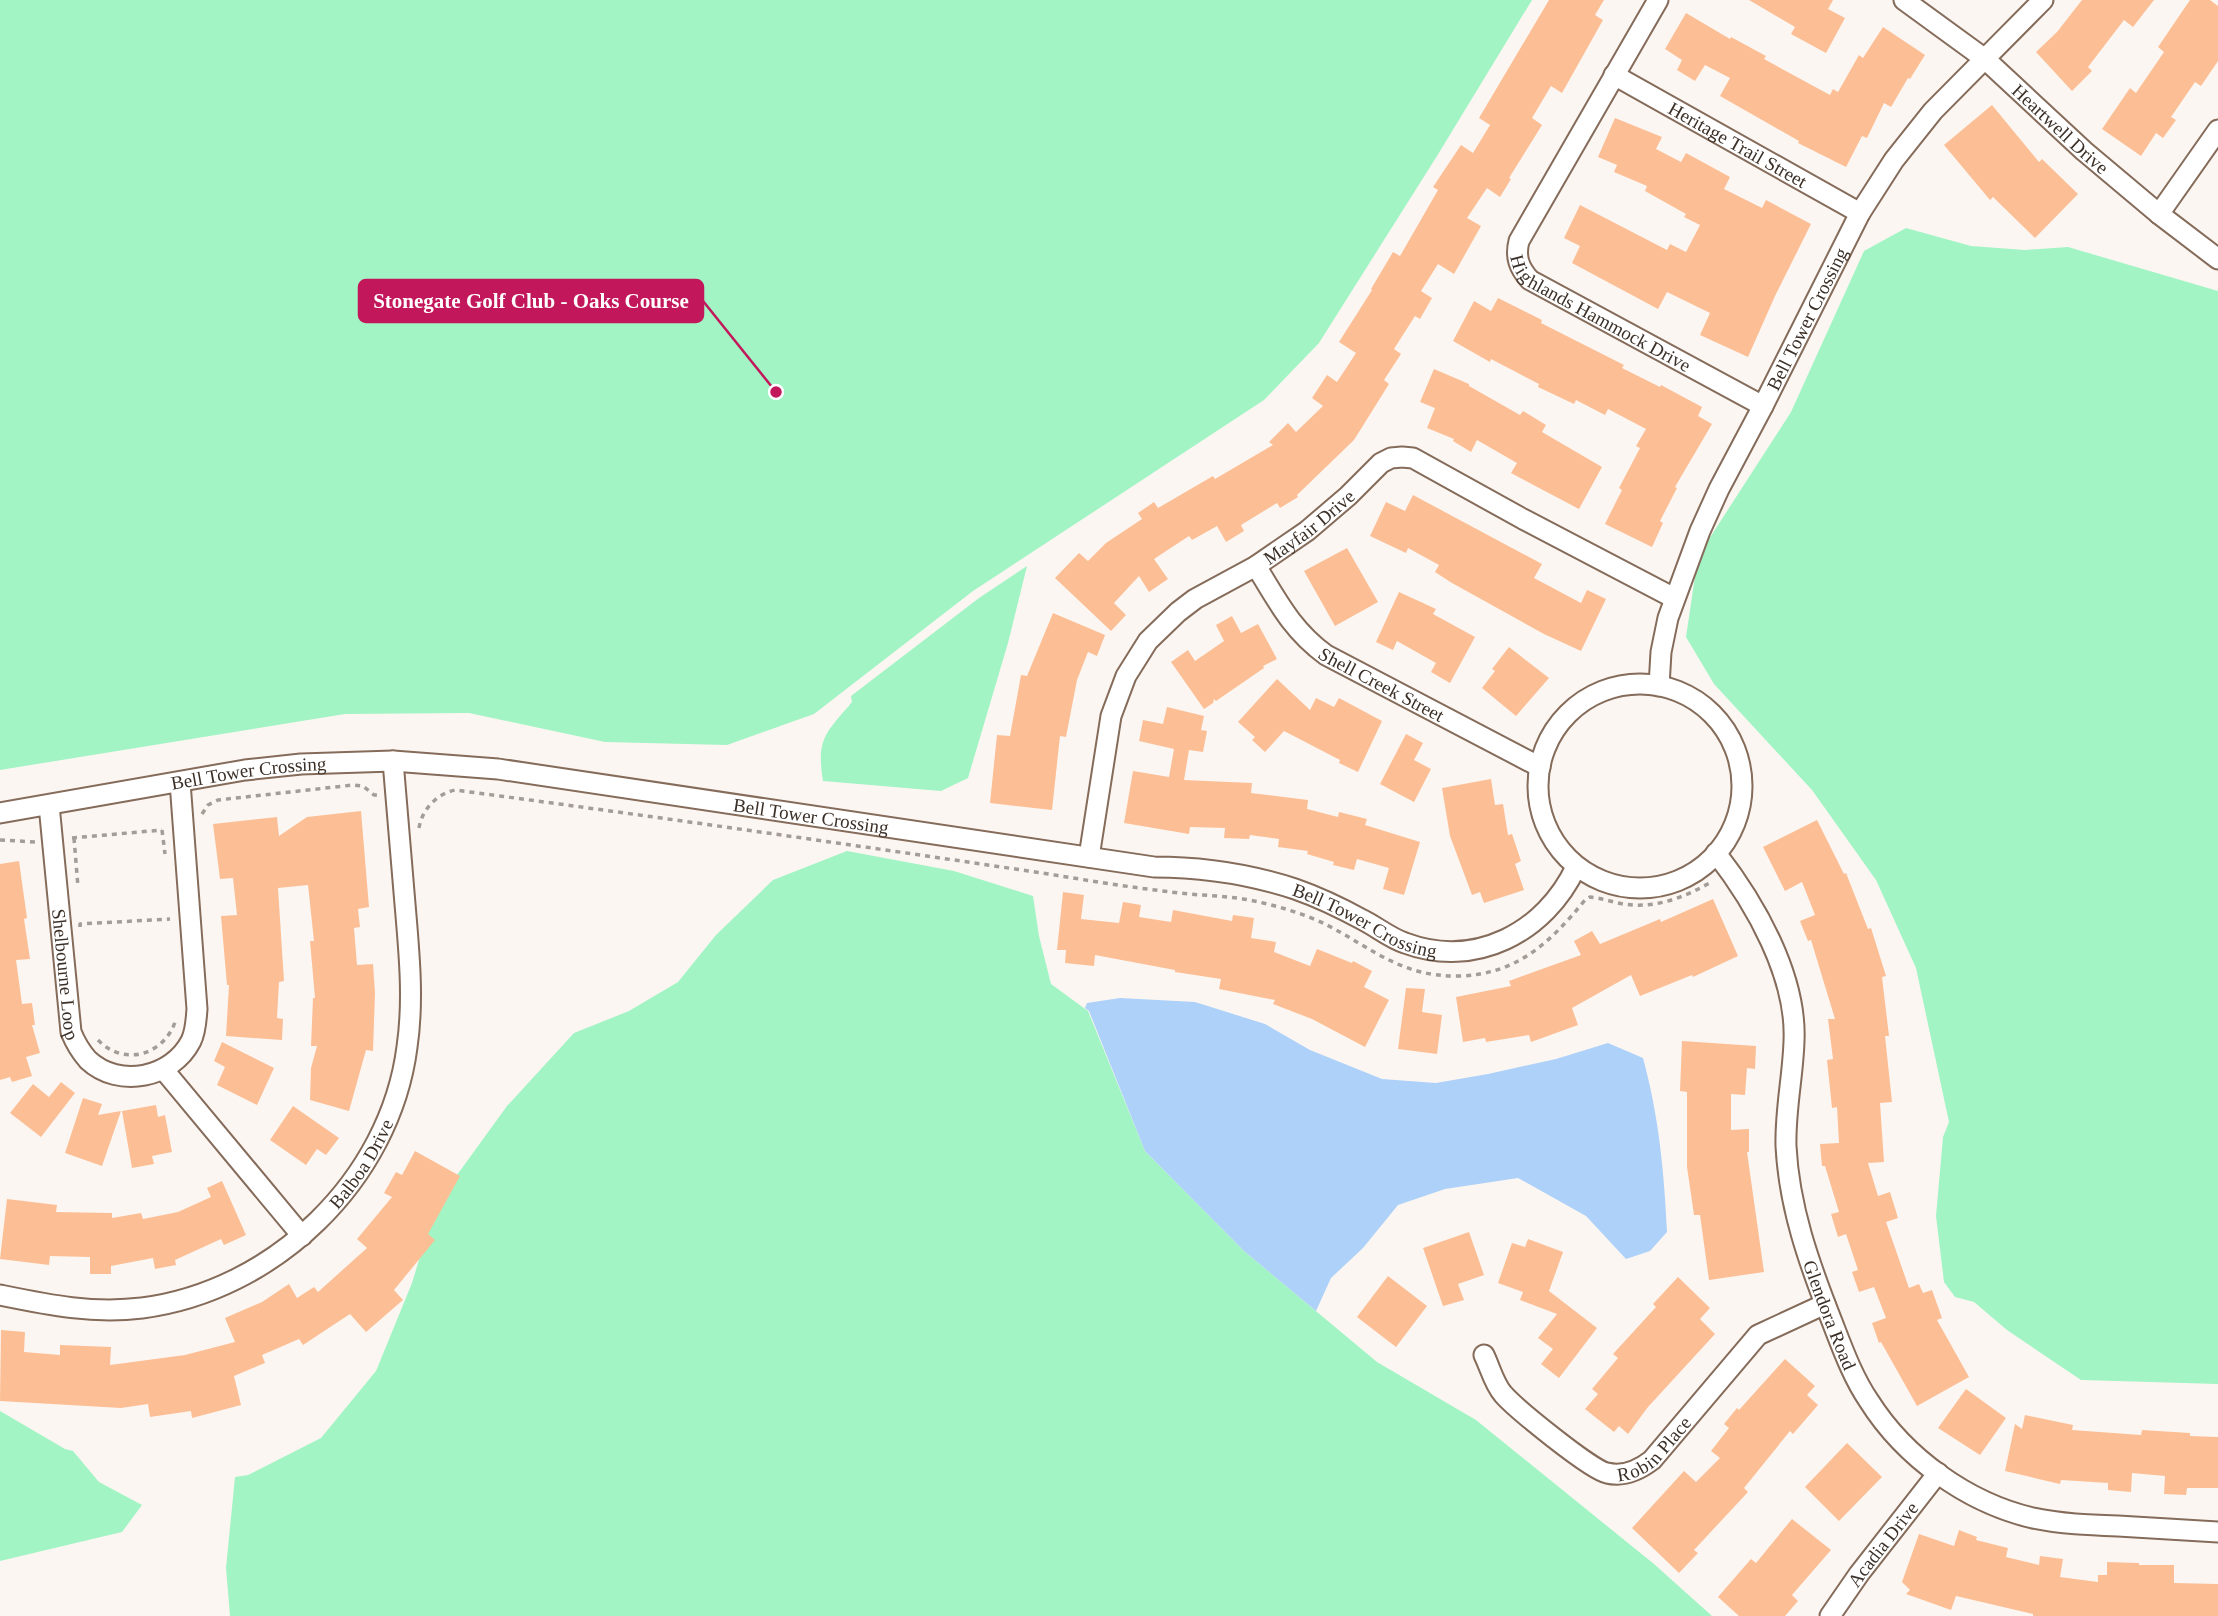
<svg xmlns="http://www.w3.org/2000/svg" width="2218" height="1616" viewBox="0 0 2218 1616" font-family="'Times New Roman',serif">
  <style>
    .green { fill: #a2f4c4 }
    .water { fill: #add1f8 }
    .building { fill: #fcbf95 }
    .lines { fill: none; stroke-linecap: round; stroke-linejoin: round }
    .minor-casing { stroke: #856b5a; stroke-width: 23 }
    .path { stroke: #a49c96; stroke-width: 3.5; stroke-dasharray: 5 5; stroke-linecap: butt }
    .minor { stroke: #fff; stroke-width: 19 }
    .labels { text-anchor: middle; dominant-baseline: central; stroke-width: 5; stroke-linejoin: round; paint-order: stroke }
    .street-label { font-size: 19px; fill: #3b3028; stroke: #fff }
    .leader { fill: none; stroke: #c2185b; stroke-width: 2.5 }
    .callout-dot { fill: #c2185b; stroke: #fff; stroke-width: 2.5 }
    .callout { fill: #c2185b; stroke: #c2185b; stroke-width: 2.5 }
    .callout-label { font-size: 21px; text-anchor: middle; font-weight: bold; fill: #fff }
  </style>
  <rect width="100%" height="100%" fill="#fcf6f2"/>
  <path class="green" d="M0 0H1532L1437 156 1319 343 1264 400 973 591 814 714 727 745 605 742 469 713 345 714 0 770Z
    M1906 228 1971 246 2025 250 2068 247 2218 291V1384L2081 1380 2007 1330 1974 1302 1955 1297 1944 1282 1936 1216 1943 1137 1949 1122 1916 968 1876 880 1812 790 1714 684 1686 637 1698 556 1791 412 1864 251Z
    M1027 566 1008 643 968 778 941 791 823 781C816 738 826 733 852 702L851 696 979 598Z
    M847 851 954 871 1033 896 1039 936 1051 984 1088 1011 1145 1151 1244 1251 1377 1362 1476 1420 1654 1564 1712 1616H230L226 1568 235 1477 248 1475 321 1438 376 1371 412 1283 436 1204 507 1106 574 1033 629 1011 678 982 716 935 773 880Z
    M0 1411 65 1449 73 1451 99 1482 142 1505 122 1532 0 1561Z"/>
  <path class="water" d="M1120 998 1195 1002 1265 1024 1310 1050 1382 1079 1436 1083 1488 1074 1556 1059 1608 1043 1643 1058C1659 1117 1664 1171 1667 1232L1650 1251 1626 1259 1586 1216 1518 1178 1445 1189 1398 1205 1363 1248 1331 1278 1316 1311 1244 1251 1145 1151 1089 1011 1085 1008 1087 1003Z"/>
  <path class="building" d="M1549 0H1604L1595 15 1603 20 1562 93 1551 86 1532 118 1542 125 1509 178 1511 179 1500 197 1487 188 1467 218 1481 226 1454 274 1438 264 1421 291 1432 298 1420 319 1415 316 1394 349 1401 354 1384 380 1389 384 1354 440 1297 495 1298 497 1280 508 1277 503 1241 525 1244 531 1226 542 1217 526 1192 540 1189 536 1154 559 1168 579 1149 592 1139 576 1114 603 1126 615 1111 631 1055 578 1079 553 1088 561 1106 543 1142 519 1138 513 1154 502 1158 508 1213 476 1215 479 1273 445 1269 442 1288 423 1296 432 1323 406 1312 398 1327 375 1337 382 1356 353 1339 342 1372 290 1371 289 1393 252 1400 256 1438 190 1433 187 1461 145 1473 153 1490 125 1479 118Z
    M1749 0H1833L1828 9 1845 18 1826 53 1791 34 1795 27Z
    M2082 0H2154L2133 27 2124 20 2088 67 2092 71 2072 91 2036 52 2057 32Z
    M2190 0H2210L2218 6V61L2201 86 2195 82 2171 117 2176 120 2163 138 2156 133 2141 156 2102 129 2130 88 2136 93 2164 52 2158 47Z
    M1686 13 1730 39 1731 37 1766 56 1764 59 1830 95 1833 89 1838 92 1859 55 1863 58 1883 27 1925 55 1910 79 1908 78 1891 107 1884 103 1867 138 1862 136 1846 167 1798 143 1799 141 1720 96 1730 78 1705 65 1695 81 1677 70 1682 60 1665 49Z
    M1992 105 2039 162 2042 159 2078 194 2035 238 1993 197 1990 200 1944 145Z
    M1615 118 1662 137 1656 149 1681 162 1686 153 1730 177 1724 189 1762 208 1766 200 1811 224 1775 296 1748 357 1700 335 1710 313 1667 292 1658 309 1572 263 1580 246 1564 238 1580 205 1667 250 1670 244 1686 252 1700 225 1684 217 1686 214 1645 191 1647 186 1614 172 1617 165 1598 157Z
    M1498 298 1542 320 1541 323 1624 365 1622 368 1660 387 1661 385 1702 407 1698 416 1712 424 1675 487 1677 488 1660 521 1663 523 1652 547 1605 524 1622 490 1619 488 1640 448 1636 446 1646 429 1608 409 1605 415 1576 400 1574 404 1538 387 1539 384 1491 359 1490 362 1453 341 1474 301 1491 311Z
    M1434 369 1469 384V386L1520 415 1523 411 1546 425 1542 432 1602 467 1579 509 1511 473 1517 463 1477 440 1471 452 1453 441 1454 439 1427 428 1435 408 1420 402Z
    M1413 495 1542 564 1534 578 1581 603 1587 590 1606 599 1581 651 1544 634 1452 583 1435 572 1439 565 1408 548 1406 553 1370 536 1386 502 1405 511Z
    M1347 548 1378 602 1335 626 1304 571Z
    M1399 592 1436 609 1433 614 1475 637 1450 683 1431 672 1436 663 1397 641 1393 650 1376 642Z
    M1053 613 1105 635 1097 656 1088 652 1077 680 1066 737 1060 736 1052 810 990 803 997 735 1010 736 1021 675 1027 676Z
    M1232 616 1241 633 1258 624 1277 659 1263 666 1264 668 1216 701 1214 699 1213 703 1204 709 1171 662 1188 650 1195 661 1224 641 1216 625Z
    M1509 647 1549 678 1516 716 1482 688 1495 671 1492 669Z
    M1277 679 1310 710 1316 698 1334 707 1339 698 1382 721 1358 772 1339 763 1340 760 1284 731 1265 752 1252 740 1255 737 1238 722Z
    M1167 707 1204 716 1201 730 1207 731 1203 752 1189 750 1184 780 1252 783 1251 793 1308 800 1307 809 1338 817 1339 812 1367 819 1365 825 1420 842 1404 895 1383 889 1389 868 1357 859 1354 870 1333 865 1334 862 1307 854 1308 851 1278 847 1279 839 1250 835 1249 839 1224 838 1225 828 1190 827 1189 834 1124 823 1133 771 1169 777 1174 749 1139 741 1143 720 1163 724Z
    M1406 734 1423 743 1414 760 1431 769 1414 802 1380 784Z
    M1491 779 1495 805 1503 804 1508 835 1512 834 1521 861 1515 864 1524 890 1484 903 1480 892 1472 895 1450 836 1442 788Z
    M361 811 369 907 358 909 360 927 354 928 357 965 373 964 375 993 373 1051 366 1050 349 1111 310 1100 311 1068 317 1046H311L313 998H315L310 941H314L308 885 278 888 284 981 279 982 277 1018 283 1019 282 1040 226 1036 229 985H227L221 916 237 915 233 878 220 879 213 824 277 817 279 836 307 817Z
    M1817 820 1844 874 1846 873 1868 929 1871 928 1886 976 1882 977 1889 1036H1885L1892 1102 1880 1103 1884 1162 1868 1163 1878 1196 1890 1192 1898 1218 1886 1222 1909 1288 1919 1284 1923 1293 1932 1290 1942 1318 1937 1320 1969 1377 1917 1406 1881 1342 1879 1343 1872 1323 1886 1318 1874 1287 1859 1292 1852 1272 1858 1270 1846 1234 1838 1237 1831 1214 1839 1212 1825 1166H1822L1820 1144 1839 1143 1837 1107 1832 1108 1827 1060 1833 1059 1828 1019H1835L1811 940 1808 941 1800 921 1815 915 1802 882 1785 891 1763 847Z
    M19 861 27 918 24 919 30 959 16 960 22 1004 32 1003 35 1025H32L40 1053 26 1057 32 1076 12 1082 10 1077 0 1080V864Z
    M1063 892 1084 895 1081 919 1119 923 1123 902 1141 905 1139 917 1171 922 1173 910 1232 921 1233 915 1254 918 1251 938 1276 942 1274 952 1310 966 1317 949 1352 963 1353 961 1372 971 1364 987 1389 1000 1365 1047 1312 1019 1273 1004 1275 1000 1219 989 1221 979 1175 972V970L1095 955 1094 966 1065 963 1066 950H1057Z
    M1713 899 1738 956 1693 977 1692 975 1640 996 1631 975 1572 1008 1578 1025 1531 1042 1529 1035 1486 1042 1485 1038 1463 1042 1456 997 1511 986 1509 981 1581 955 1574 941 1592 931 1600 944 1660 919 1661 922Z
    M1406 988 1425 989 1422 1012 1442 1015 1437 1054 1398 1049Z
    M1682 1041 1756 1046 1755 1069 1747 1068 1745 1095 1731 1094V1130L1749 1129V1152H1747L1764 1272 1709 1280 1700 1215H1694L1687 1167V1092L1680 1091Z
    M222 1042 274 1068 257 1105 217 1085 225 1067 214 1061Z
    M61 1082 75 1093 41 1137 10 1113 33 1084 49 1097Z
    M83 1098 102 1104 98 1115 121 1111 102 1166 65 1153Z
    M156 1105 158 1117 165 1115 172 1152 152 1156 154 1164 132 1168 122 1111Z
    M293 1106 339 1138 326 1155 317 1149 306 1165 270 1140Z
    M415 1151 460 1176 428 1234 435 1240 394 1290 403 1300 366 1332 350 1314 303 1345 299 1339 262 1355 265 1363 234 1376 241 1405 192 1418 191 1411 150 1417 148 1404 121 1408 0 1401 1 1330 25 1332 24 1352 60 1355V1345L111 1347 110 1365 185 1355 235 1342 225 1318 262 1302 289 1284 297 1298 314 1287 318 1292 367 1248 357 1239 392 1197 384 1193 396 1172 402 1175Z
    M222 1181 246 1235 224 1245 221 1239 175 1260 176 1265 155 1269 153 1258 111 1266V1274H90V1257L50 1256 49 1265 0 1259 7 1199 57 1205 56 1212 112 1213V1218L141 1213 143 1219 178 1212 211 1197 207 1188Z
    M1469 1232 1484 1275 1458 1284 1464 1300 1443 1306 1423 1248Z
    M1528 1239 1563 1252 1549 1291 1597 1328 1559 1378 1541 1364 1553 1349 1538 1338 1557 1314 1520 1300 1523 1292 1498 1283 1512 1243 1525 1247Z
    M1388 1276 1427 1306 1396 1347 1357 1317Z
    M1678 1277 1710 1308 1700 1319 1715 1334 1648 1407 1628 1434 1619 1426 1614 1432 1585 1409 1598 1394 1592 1389 1618 1358 1613 1354 1656 1307 1653 1304Z
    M1785 1359 1815 1386 1807 1395 1818 1405 1793 1434 1790 1431 1744 1488 1748 1492 1694 1550 1698 1553 1679 1573 1632 1528 1684 1471 1696 1482 1720 1458 1711 1451 1729 1428 1724 1424 1737 1408 1739 1410Z
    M1966 1389 2006 1418 1980 1455 1938 1428Z
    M2025 1415 2073 1425 2072 1430 2141 1435 2142 1430 2190 1433V1436L2218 1437V1488H2187L2186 1495 2164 1494 2165 1476 2132 1473 2131 1492 2108 1490V1483L2061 1480 2060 1484 2005 1471 2015 1424 2022 1429Z
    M1847 1443 1882 1477 1839 1521 1805 1487Z
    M1792 1519 1831 1550 1792 1595 1798 1601 1785 1616H1739L1718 1597 1751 1559 1756 1563Z
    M1959 1530 1977 1537 1976 1540 2008 1548 2006 1557 2039 1565 2040 1556 2063 1559 2060 1577 2098 1582V1575H2107V1562L2139 1563V1565H2174V1583L2218 1584V1616H2033V1614L1956 1596 1951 1610 1906 1594 1910 1590 1902 1582 1919 1534 1954 1546Z"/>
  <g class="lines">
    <g class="minor-casing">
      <g id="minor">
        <path id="s1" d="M1658 0 1519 241C1515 257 1519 268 1530 280L1763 406"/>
        <path id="s2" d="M1904 0 1985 59 2084 151 2159 214 2218 259"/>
        <path id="s3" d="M1614 75 1860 213"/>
        <path d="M2159 214 2218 130"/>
        <path id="s4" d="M1256 566C1278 602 1292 630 1326 655L1540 767"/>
        <circle cx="1640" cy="786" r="102"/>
        <path id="s5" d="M1659 686 1661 652 1668 618 1700 531 1719 489 1763 406 1860 213 1894 160 1933 111 2043 0"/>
        <path id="s6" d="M49 805 71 1032C75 1042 81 1052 88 1060 119 1089 172 1078 191 1041 196 1031 196 1020 197 1009L180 782"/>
        <path id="s7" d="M0 813 245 770 301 764 393 761 498 769 1154 867C1202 867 1249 874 1295 889 1318 897 1341 908 1363 920 1377 927 1390 938 1405 943 1475 969 1545 933 1576 867"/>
        <path id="s8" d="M1716 853C1755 903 1797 976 1794 1041 1793 1076 1785 1110 1786 1146 1789 1207 1809 1263 1831 1319 1842 1347 1852 1376 1869 1401 1905 1458 1968 1503 2033 1518 2061 1524 2089 1525 2118 1526 2151 1528 2185 1530 2218 1532"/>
        <path id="s9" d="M1089 857 1111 716 1126 676 1148 641 1178 612 1195 599 1256 566 1307 531 1348 496 1381 463 1391 458 1402 457 1413 458 1523 519 1674 598"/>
        <path d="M163 1069 302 1236"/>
        <path id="s10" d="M0 1295C49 1305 92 1314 142 1308 274 1291 390 1180 407 1047 414 1000 409 951 405 904 401 857 397 809 393 761"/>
        <path id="s11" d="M1484 1355C1490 1367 1494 1384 1503 1394 1515 1408 1591 1470 1607 1473 1623 1477 1639 1470 1652 1460L1758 1335 1825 1304"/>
        <path id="s12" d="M1830 1616 1859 1574 1938 1473"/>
      </g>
    </g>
    <path class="path" d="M202 814 208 805 218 800 353 785 363 786 374 795H379
      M419 828C422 809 437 794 455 790 651 816 847 844 1042 873 1085 880 1128 887 1171 892 1199 896 1227 895 1254 901 1278 906 1305 914 1327 925 1373 949 1402 977 1458 976 1516 975 1550 943 1585 900L1590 897C1601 898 1612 902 1623 904 1657 909 1685 897 1713 881
      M162 830 165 854
      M72 838 162 830
      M74 838 78 887
      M0 840 36 842
      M80 927V924L170 919
      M98 1040C125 1068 166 1054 176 1019"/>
    <use href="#minor" class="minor"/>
  </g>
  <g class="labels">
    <g class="street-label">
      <text stroke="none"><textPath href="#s2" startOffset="203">Heartwell Drive</textPath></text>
      <text stroke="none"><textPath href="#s3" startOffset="142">Heritage Trail Street</textPath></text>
      <text stroke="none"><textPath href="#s1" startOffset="397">Highlands Hammock Drive</textPath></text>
      <text stroke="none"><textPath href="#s5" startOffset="399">Bell Tower Crossing</textPath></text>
      <text stroke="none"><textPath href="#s9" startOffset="425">Mayfair Drive</textPath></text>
      <text stroke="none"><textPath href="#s4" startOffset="177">Shell Creek Street</textPath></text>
      <text stroke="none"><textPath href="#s7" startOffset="252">Bell Tower Crossing</textPath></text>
      <text stroke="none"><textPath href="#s7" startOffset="819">Bell Tower Crossing</textPath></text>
      <text stroke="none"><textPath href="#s7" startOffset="1386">Bell Tower Crossing</textPath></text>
      <text stroke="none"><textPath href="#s6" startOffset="170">Shelbourne Loop</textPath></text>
      <text stroke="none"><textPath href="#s10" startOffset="415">Balboa Drive</textPath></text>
      <text stroke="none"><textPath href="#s8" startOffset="488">Glendora Road</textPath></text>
      <text stroke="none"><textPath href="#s11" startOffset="231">Robin Place</textPath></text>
      <text stroke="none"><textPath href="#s12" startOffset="89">Acadia Drive</textPath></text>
    </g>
  </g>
  <path class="leader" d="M776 392L703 301"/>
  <circle class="callout-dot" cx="776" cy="392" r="7"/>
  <rect class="callout" x="359" y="280" width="344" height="42" rx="7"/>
  <g class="callout-label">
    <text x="531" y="308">Stonegate Golf Club - Oaks Course</text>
  </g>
</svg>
